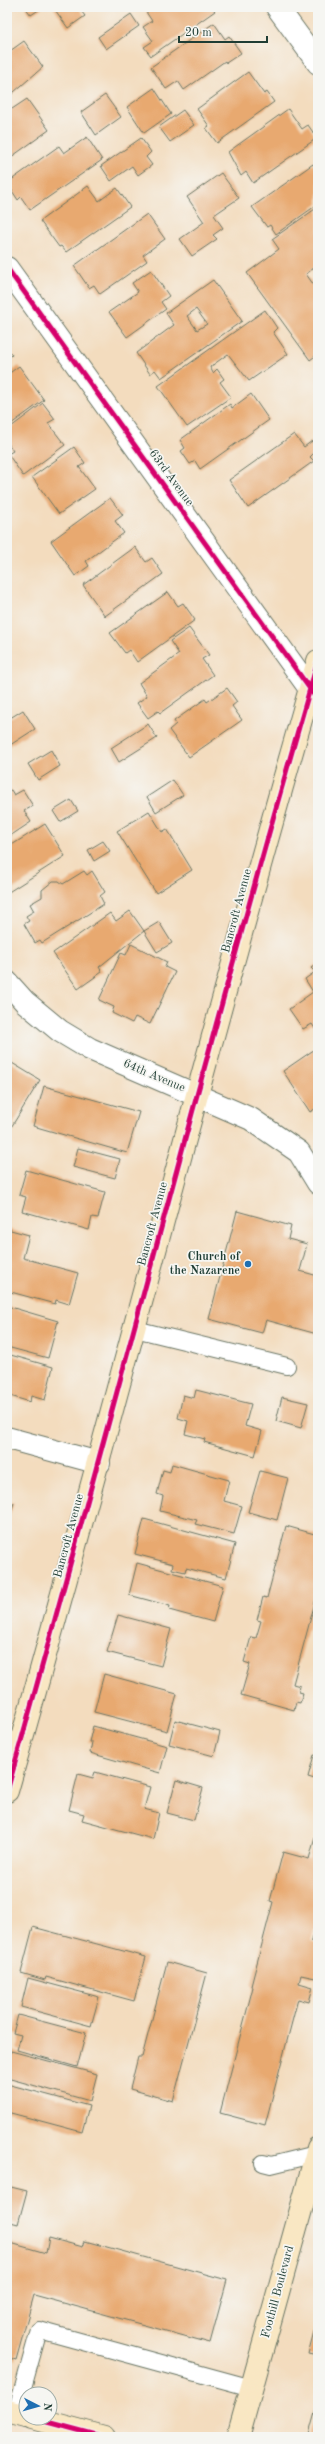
<svg xmlns="http://www.w3.org/2000/svg" width="325" height="2444" viewBox="0 0 325 2444" font-family="'Old Standard TT',serif">
  <style>
    .building { fill: #e8a970; fill-rule: evenodd }
    .lines { fill: none; stroke-linecap: round; stroke-linejoin: round }
    .lane-casing { stroke: #697564; stroke-width: 18 }
    .street-casing { stroke: #697564; stroke-width: 24 }
    .secondary-casing { stroke: #697564; stroke-width: 24 }
    .lane { stroke: #fff; stroke-width: 16 }
    .street { stroke: #fff; stroke-width: 22 }
    .secondary { stroke: #f9e7c3; stroke-width: 22 }
    .cycleway-casing { stroke: #f6f6f2; stroke-width: 8 }
    .cycleway { stroke: #d6006c; stroke-width: 5 }
    .poi-dot { fill: #1f6fb2; stroke: #f6f6f2; stroke-width: 1.5 }
    .labels { text-anchor: middle; dominant-baseline: central; stroke-width: 3.5; stroke-linejoin: round; paint-order: stroke }
    .street-label { font-size: 12px; fill: #1f3d34; stroke: #f6f6f2 }
    .poi-label { font-size: 12px; font-weight: bold; fill: #1f3d34; stroke: #f6f6f2; text-anchor: end }
  </style>
  <rect width="100%" height="100%" fill="#f6f6f2"/>
  <filter id="ink" filterUnits="userSpaceOnUse"><feTurbulence type="fractalNoise" baseFrequency=".025" numOctaves="2"/><feDisplacementMap in="SourceGraphic" scale="8" xChannelSelector="R" yChannelSelector="G"/><feConvolveMatrix kernelMatrix="1 2 1 2 8 2 1 2 1" color-interpolation-filters="sRGB"/></filter>
  <filter id="wash" filterUnits="userSpaceOnUse"><feTurbulence type="fractalNoise" baseFrequency=".012" numOctaves="4" result="noise"/><feDisplacementMap in="SourceGraphic" scale="16" xChannelSelector="R" yChannelSelector="G"/><feGaussianBlur stdDeviation="0.9" result="paint"/><feColorMatrix in="noise" values="0 0 0 0 0 0 0 0 0 0 0 0 0 0 0 0 0 1.4 0 .05"/><feComposite in="paint" operator="in"/></filter>
  <g filter="url(#wash)">
    <rect width="100%" height="100%" fill="#f3dcbe"/>
    <g id="blocks">
      <path class="building" d="M25 7H43L31 15Z
        M53 7H78L85 16 68 28Z
        M154 7H212L215 11 151 56 144 47 153 41 143 27 152 21 146 12Z
        M131 14 139 26 106 49 98 37Z
        M214 23 225 39 229 36 241 53 226 63 225 61 184 90 178 81 166 89 151 67Z
        M24 41 43 67 7 98V49L10 51Z
        M248 72 264 94 267 92 274 102 217 143 206 128 209 126 197 109Z
        M154 88 171 114 144 133 127 107Z
        M105 95 121 117 96 135 81 112Z
        M27 99 49 130 7 160V108L9 111Z
        M288 109 302 129 308 125 317 138 253 183 246 172 241 176 228 152Z
        M183 110 194 125 170 142 159 127Z
        M87 137 102 160 30 210 21 197 18 200 7 183 59 146 64 153Z
        M141 138 151 152 146 157 152 165 138 175 132 166 111 181 101 166Z
        M313 164 318 170V204L276 234 270 225 267 227 252 207Z
        M221 173 239 198 214 215 223 228 213 235 217 239 192 256 180 239 204 222 187 197Z
        M88 186 99 201 117 188 130 207 66 252 61 246 59 247 40 221Z
        M318 207V265L306 274 318 291V354L310 360 247 273 279 249 272 239Z
        M147 214 165 239 143 255 147 261 100 294 94 285 89 288 74 266Z
        M151 270 169 296 161 302 166 309 127 337 109 312 138 292 132 283Z
        M213 280 242 321 161 378 155 370 150 374 136 353 174 325 166 313ZM196 309 207 324 197 330 187 316Z
        M265 310 277 328 273 332 288 354 249 381 228 354 210 367 213 373 217 369 224 379 220 382 231 397 187 427 158 386Z
        M7 348 12 355 7 359Z
        M19 366 44 400 7 427V375Z
        M251 394 269 420 200 469 195 461 190 464 181 451 185 448 180 440 230 404 232 408Z
        M43 403 55 419 48 423 65 445 23 476 8 454 13 451 7 442V430Z
        M294 434 304 447 312 441 318 449 310 457 314 461 248 508 229 480Z
        M74 447 85 463 79 467 95 489 59 514 32 477Z
        M110 498 123 515 115 521 124 533 86 561 89 566 75 576 51 541Z
        M135 547 146 562 152 558 163 574 105 616 83 585Z
        M168 592 178 606 183 603 195 620 137 662 129 650 125 653 110 633Z
        M189 628 209 655 202 659 213 675 160 713 158 711 148 718 137 703 147 696 139 683 179 654 170 641Z
        M227 688 237 702 232 706 242 720 189 757 169 730 176 724 174 721 205 699 207 702Z
        M23 710 35 729 7 747V720Z
        M148 724 157 738 119 762 111 748Z
        M51 750 60 766 38 780 28 764Z
        M173 780 183 795 156 812 147 797Z
        M11 790 14 795 23 790 33 806 24 811 31 822 7 838V792Z
        M71 800 78 811 60 822 53 811Z
        M149 811 162 832 167 829 192 870 156 893 117 831Z
        M45 824 65 856 7 893V848Z
        M103 841 110 851 94 861 88 850Z
        M84 871 87 875 92 871 105 892 100 896 104 904 42 943 40 940 35 943 24 924 29 921 26 916 34 911 30 904 42 897V890L53 881H59L63 884Z
        M130 911 144 931 99 967 102 972 78 989 53 953 110 913 116 921Z
        M159 922 172 943 157 952 144 931Z
        M131 944 167 962 165 967 175 972 150 1024 135 1017 132 1023 112 1013 114 1007 99 1000 121 953 126 955Z
        M318 963V1033L312 1024 303 1029 289 1009 313 992 305 979 315 972 311 968Z
        M318 1047V1107L310 1112 283 1071Z
        M7 1060 40 1080 7 1134Z
        M44 1086 139 1112 127 1153 33 1126Z
        M78 1148 120 1159 115 1178 73 1167Z
        M26 1170 105 1192 98 1218 92 1217 89 1230 22 1211 26 1197 19 1195Z
        M237 1211 291 1226 288 1239 307 1244 300 1271 318 1276 317 1334 266 1320 262 1333 209 1319Z
        M7 1229 29 1235 23 1258 78 1273 69 1304 56 1300 55 1304 7 1291Z
        M7 1306 58 1321 48 1358 7 1347Z
        M7 1354 53 1367 45 1400 31 1396 30 1402 7 1395Z
        M196 1390 251 1404 245 1426 262 1431 255 1456 204 1442 205 1439 185 1434 188 1421 178 1418 183 1395 194 1398Z
        M282 1397 308 1403 301 1428 276 1421Z
        M172 1464 229 1480 224 1501 242 1506 234 1534 195 1524 197 1520 160 1511 163 1496 157 1494 163 1470 170 1472Z
        M260 1471 288 1478 277 1520 248 1512Z
        M7 1501 14 1503 7 1523Z
        M144 1519 235 1544 226 1578 186 1568 185 1572 172 1569 173 1564 135 1554Z
        M286 1526 318 1535V1591L293 1684 300 1686 299 1692 303 1693 300 1703 296 1702 294 1710 241 1695 250 1664 244 1662 251 1637 256 1638 261 1621 257 1620 263 1597 267 1598Z
        M137 1563 223 1586 213 1622 169 1610 170 1606 129 1595Z
        M118 1615 171 1629 161 1666 107 1652Z
        M104 1674 177 1694 167 1731 94 1712Z
        M175 1720 220 1732 214 1756 169 1744Z
        M93 1726 167 1746 160 1773 90 1753 92 1742H89Z
        M314 1755 318 1756V1780L308 1777Z
        M95 1772 150 1787 144 1809 159 1813 153 1839 82 1820 84 1814 69 1810 78 1774 93 1778Z
        M176 1780 203 1788 194 1820 167 1813Z
        M316 1834 318 1835V1931L314 1930 311 1941 318 1943V1968L315 1978 301 1975 299 1983 313 1987 309 2002 298 1999 265 2125 220 2113 253 1987 251 1986 273 1902 270 1901 283 1852 309 1859Z
        M33 1927 146 1957 134 2001 46 1977 45 1980 21 1973Z
        M167 1962 207 1973 173 2101 130 2089 138 2057H142Z
        M28 1978 99 1997 91 2026 21 2007Z
        M18 2015 86 2033 77 2067 17 2050 21 2035 13 2033Z
        M11 2051 97 2074 90 2101 7 2078V2064Z
        M7 2084 89 2106 82 2132 7 2112Z
        M7 2186 27 2191 18 2224 7 2221Z
        M7 2226 11 2227 7 2241Z
        M49 2238 83 2247 85 2241 227 2280 210 2343 34 2295 16 2360 7 2357V2242L46 2253Z
        M316 2324H318V2356L308 2354Z
        M318 2401V2437H308Z"/>
    </g>
  </g>
  <g filter="url(#ink)">
    <use href="#blocks" fill-opacity="0" stroke="#697564" stroke-width="1"/>
    <g class="lines">
      <g class="lane-casing">
        <path id="lane" d="M135 1329 287 1366
          M263 2163 271 2165 316 2154
          M16 2413 39 2330 252 2388"/>
      </g>
      <g class="street-casing">
        <path id="street" d="M277 7 318 63
          M7 268 318 700
          M7 982 25 1002 60 1031 90 1049 251 1119 299 1152 318 1183
          M7 1438 99 1463"/>
      </g>
      <g class="secondary-casing">
        <path id="secondary" d="M7 1791C114 1415 209 1036 318 661
          M7 2411 26 2416
          M33 2418 104 2437
          M238 2437 318 2148"/>
      </g>
      <use href="#lane" class="lane"/>
      <use href="#street" class="street"/>
      <use href="#secondary" class="secondary"/>
      <g class="cycleway-casing">
        <path id="cycleway" d="M7 268 318 700
          M7 1791C114 1415 209 1036 318 661
          M33 2418 104 2437"/>
      </g>
      <use href="#cycleway" class="cycleway"/>
    </g>
  </g>
  <circle class="poi-dot" cx="248" cy="1264" r="4"/>
  <g class="labels">
    <g class="street-label">
      <text transform="translate(171 478) rotate(54)">63rd Avenue</text>
      <text transform="translate(237 911) rotate(-75)">Bancroft Avenue</text>
      <text transform="translate(154 1076) rotate(23)">64th Avenue</text>
      <text transform="translate(153 1224) rotate(-75)">Bancroft Avenue</text>
      <text transform="translate(69 1536) rotate(-75)">Bancroft Avenue</text>
      <text transform="translate(278 2292) rotate(-75)">Foothill Boulevard</text>
    </g>
    <g class="poi-label">
      <text x="240" y="1257">Church of<tspan x="240" dy="14">the Nazarene</tspan></text>
    </g>
  </g>
  <rect width="325" height="2444" fill="none" stroke="#f6f6f2" stroke-width="24"/>
  <g transform="translate(38 2406) rotate(96)"><circle r="19" fill="#f6f6f2" stroke="#a0aca6"/>
  <path d="M0-3L7 15L0 10L-7 15Z" fill="#1f6fb2"/>
  <text y="-6" font-size="11" font-weight="bold" text-anchor="middle" fill="#1f3d34">N</text>
  </g>
  <path d="M179 36v6h88v-6" fill="none" stroke="#1f3d34" stroke-width="2"/>
  <text x="185" y="36" font-size="12" fill="#1f3d34" stroke="#f6f6f2" stroke-width="3" paint-order="stroke">20 m</text>
</svg>
